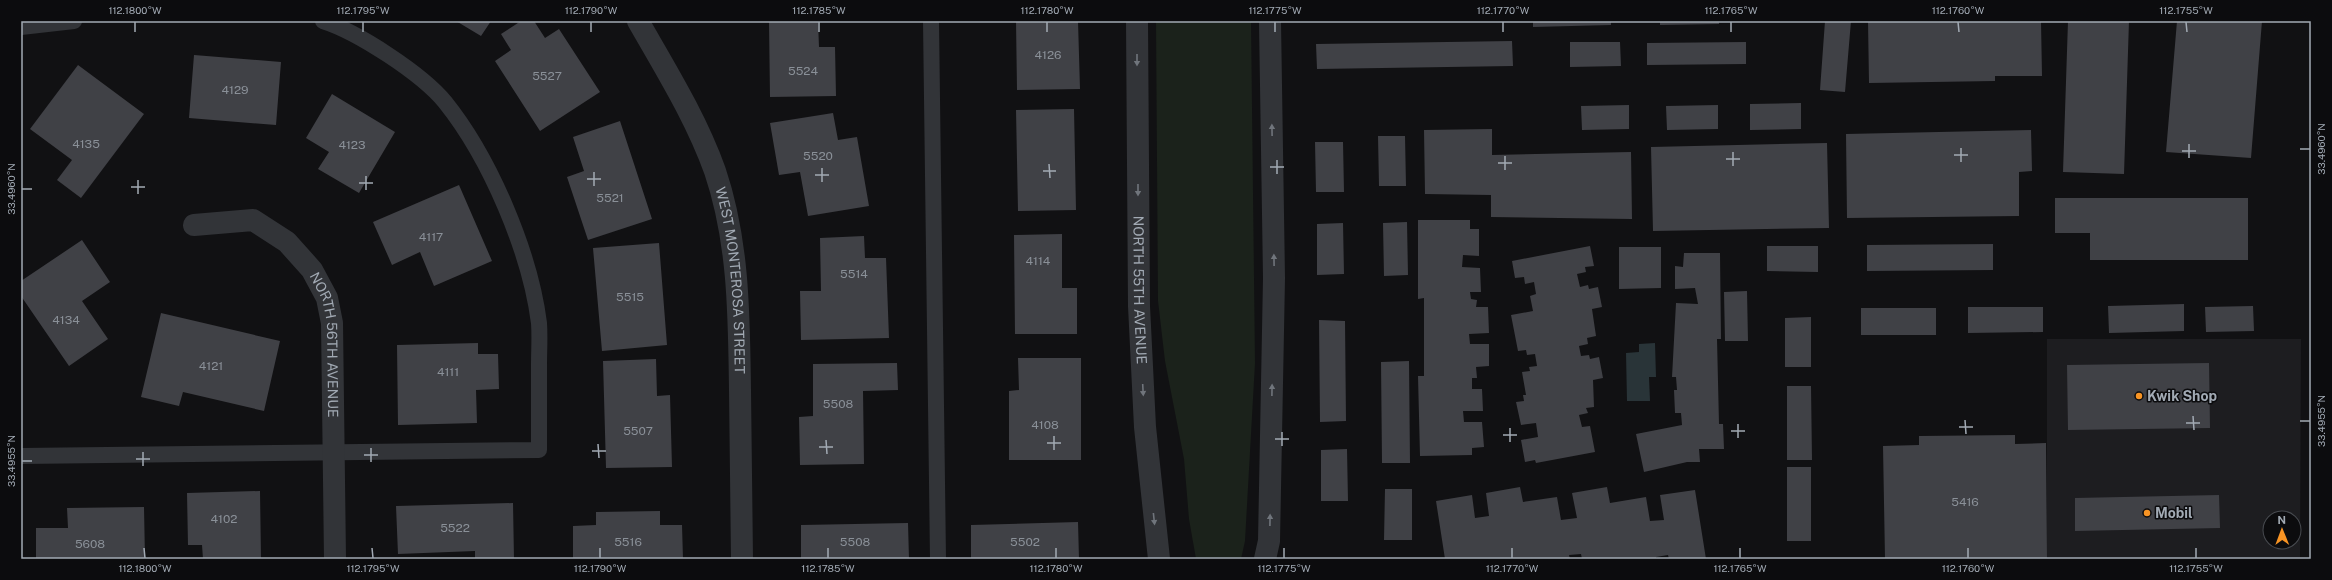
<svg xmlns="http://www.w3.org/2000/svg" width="2332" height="580" viewBox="0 0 2332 580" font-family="'Public Sans',sans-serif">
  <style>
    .built { fill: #1d1d20; fill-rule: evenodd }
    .green { fill: #1b221b }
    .water { fill: #293438 }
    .building { fill: #404146 }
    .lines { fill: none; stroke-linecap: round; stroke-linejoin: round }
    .service { stroke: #323438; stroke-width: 16 }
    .minor { stroke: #323438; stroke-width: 22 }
    .tertiary { stroke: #323438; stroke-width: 22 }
    .oneway { fill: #70757c }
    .ticks { fill: none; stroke: #a2aab4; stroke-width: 1.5 }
    .poi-dot { fill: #f89424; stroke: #0c0c0e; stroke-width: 1.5 }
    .labels { text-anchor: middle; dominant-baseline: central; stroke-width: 3; stroke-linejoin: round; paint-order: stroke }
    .number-label { font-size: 12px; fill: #8a9098 }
    .street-label { font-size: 14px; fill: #a2aab4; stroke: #0c0c0e }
    .poi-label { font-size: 14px; font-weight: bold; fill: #a2aab4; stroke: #0c0c0e; text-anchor: start }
    .neatline { fill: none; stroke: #a2aab4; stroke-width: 1.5 }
    .ticks-label { font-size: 10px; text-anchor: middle; fill: #a2aab4 }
  </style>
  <rect width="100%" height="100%" fill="#111113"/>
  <path class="built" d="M2047 339H2301L2300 559H2047ZM2270 518H2294V542H2270Z"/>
  <path class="green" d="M1156 21H1251L1255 363 1245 541 1241 559H1196L1189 519 1184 459 1165 361 1158 301Z"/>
  <path class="water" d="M1655 343 1656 377H1649L1650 401H1627L1626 353 1639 352V344Z"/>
  <path class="building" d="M456 21H491L481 36Z
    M521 21H534L545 38 559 29 600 92 540 131 495 61 511 50 501 34Z
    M769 21H818L819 47H835L836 96 770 97Z
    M1016 21H1078L1080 89 1017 90Z
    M1533 21H1611V25L1533 27Z
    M1660 21H1719V24L1660 25Z
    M1825 21H1851L1845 92 1820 90Z
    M1868 21H2041L2042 76H1995V81L1869 83Z
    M2068 21H2129L2124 174 2063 172Z
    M2177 21H2262L2251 158 2166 152Z
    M1512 41 1513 66 1317 69 1316 44Z
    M1570 42H1620L1621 66 1570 67Z
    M1746 42V64L1647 65V43Z
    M194 55 281 62 276 125 189 118Z
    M78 65 144 114 81 198 57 180 72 160 30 129Z
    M332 94 395 132 359 193 318 169 329 152 306 138Z
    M1801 103V129L1750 130V104Z
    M1629 105V129L1582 130 1581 106Z
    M1718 105V129L1667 130 1666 106Z
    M1074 109 1076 210 1018 211 1016 110Z
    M833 113 838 140 857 137 869 206 808 216 800 172 779 175 770 123Z
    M620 121 652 219 588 240 567 177 584 171 573 137Z
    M1492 129V155L1631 152 1632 219 1491 217V195L1425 194 1424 130Z
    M2031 130 2032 171 2019 172V216L1847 218 1846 134Z
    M1378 136H1405L1406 186H1379Z
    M1315 142H1343L1344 192H1316Z
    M1827 143 1829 228 1653 231 1651 147Z
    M459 185 492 261 434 286 420 252 392 265 373 222Z
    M2055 198H2248V260H2090V233H2055Z
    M1418 220H1470V229H1479V256L1463 255 1462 267 1480 268 1481 292H1470L1471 299 1477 300 1476 307H1488L1489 333 1469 334 1470 344H1489V366L1476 367 1477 378H1472V389H1482L1483 411H1463L1464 422H1482L1484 447 1472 448V455L1420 456 1418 376H1424V298L1418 299Z
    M1407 222 1408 275 1384 276 1383 223Z
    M1343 223 1344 274 1317 275V224Z
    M1062 234V288H1077V334H1015L1014 235Z
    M864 236 865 258H886L889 338 801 340 800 291H821L820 238Z
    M82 240 110 282 82 301 108 339 69 366 21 296V281Z
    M659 243 667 345 602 351 593 248Z
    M1993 244V270L1867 271V245Z
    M1590 246 1594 266 1585 267 1586 272 1577 274 1580 287 1588 285 1589 289 1598 287 1602 307 1592 309 1596 336 1587 338 1588 344 1579 346 1581 356 1589 355 1590 359 1599 357 1603 378 1593 380 1594 407 1586 408 1588 413 1579 415 1582 427 1590 426 1595 452 1536 463 1535 460 1525 462 1521 440 1538 437 1536 423 1521 425 1516 402 1524 401 1523 395H1526L1522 372 1530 371 1529 367 1537 366 1535 354 1527 355 1526 350 1518 351 1511 315 1533 311 1530 296 1536 294 1534 282 1525 284 1524 277 1515 278 1512 261Z
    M1767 246H1818V272L1767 271Z
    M1619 247H1661V288L1619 289Z
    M1684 253H1720L1721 339H1717L1719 424H1723L1724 449H1699L1700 462H1687L1644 472 1636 434 1682 425 1681 413H1675L1674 390H1677L1676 377H1672L1676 303 1698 304 1695 288 1675 289V266L1683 267Z
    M1747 291 1748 341H1725L1724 292Z
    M2184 304V331L2109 333 2108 306Z
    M2253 306 2254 331 2206 332 2205 307Z
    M1968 307H2043V332L1968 333Z
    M1861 308H1936V335H1861Z
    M161 313 280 341 264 411 183 392 179 406 141 397Z
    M1811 317V367H1785V318Z
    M1319 320 1345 321 1346 421 1320 422Z
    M478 343V354H498L499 389 476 390 477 423 398 425 397 345Z
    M1018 358H1081V460H1009V391L1019 390Z
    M656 359 657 396 670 395 672 467 606 468 603 361Z
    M1409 361 1410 463H1382L1381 362Z
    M897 363 898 390 863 391 864 464 800 465 799 417 813 416V364Z
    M2209 363 2210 428 2068 430 2067 365Z
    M1787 386H1811L1812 460H1787Z
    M2015 435V444L2046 443 2047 559H1885L1883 446 1919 445V436Z
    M1347 449 1348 501H1321V450Z
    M1787 467H1811V541H1787Z
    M1520 487 1523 502 1557 497 1561 520 1577 518 1572 493 1607 487 1610 503 1646 497 1650 521 1664 520 1660 495 1695 490 1706 559H1669L1668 555 1656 557V559H1582L1581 554 1569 555 1570 559H1445L1436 501 1472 495 1475 518 1489 516 1486 493Z
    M1385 489H1412V540H1384Z
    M260 491 261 559H203L202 545H188L187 493Z
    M2219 495 2220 528 2075 531V498Z
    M513 503 514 559H475V551L398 554 396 506Z
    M144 507 145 559H36V528H68L67 508Z
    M660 511V525H682L683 559H573V526L596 525V512Z
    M1078 522 1079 559H971V525Z
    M908 523 909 559H801V525Z"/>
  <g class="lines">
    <path class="service" d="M931 21 938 559
      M21 27 74 21
      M21 456 539 450C539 422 539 394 539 365 539 351 540 337 539 323 530 252 490 158 445 102 422 74 358 32 323 21"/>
    <g class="minor">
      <path id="s1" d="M638 21C666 70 696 118 715 171 739 242 739 316 740 390 741 446 741 503 742 559"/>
      <path id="s2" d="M194 225 253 220 287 242 312 270 327 298 332 323 335 559"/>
    </g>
    <g class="tertiary">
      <path id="s3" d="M1137 21 1139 306 1145 427 1159 559"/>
      <path d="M1265 559 1269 541 1274 278 1270 21"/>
    </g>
  </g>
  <defs><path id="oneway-solid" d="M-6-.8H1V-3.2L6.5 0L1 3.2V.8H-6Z"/></defs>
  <g class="oneway">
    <use href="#oneway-solid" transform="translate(1137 60) rotate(90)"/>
    <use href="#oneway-solid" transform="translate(1272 130) rotate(-91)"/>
    <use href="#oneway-solid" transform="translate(1138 190) rotate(90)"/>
    <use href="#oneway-solid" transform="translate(1274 260) rotate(-91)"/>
    <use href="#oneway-solid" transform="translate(1143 390) rotate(87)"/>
    <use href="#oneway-solid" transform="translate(1272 390) rotate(-89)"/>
    <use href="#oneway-solid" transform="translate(1154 519) rotate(84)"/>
    <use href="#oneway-solid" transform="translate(1270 520) rotate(-89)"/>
  </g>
  <path class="ticks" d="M135 22V32M363 22V32M591 22V32M819 22V32M1047 22V32M1275 22V32M1503 22V32M1731 22V32M1958 22 1959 32M2186 22 2187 32M2189 144V158M1961 148V162M2300 149H2310M2182 151H2196M1733 152V166M1954 155H1968M1505 156V170M1726 159H1740M1277 160V174M1498 163H1512M1049 164 1050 178M1270 167H1284M822 168V182M1043 171H1056M594 172V186M815 175H829M366 176V190M587 179H601M138 180V194M359 183H373M131 187H145M22 189H32M2193 416 2194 430M1965 420 1966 434M2300 421H2310M2186 423H2200M1738 424V438M1959 427H1973M1510 428V442M1731 431H1745M1282 432V446M1503 435H1517M1054 436V450M1275 439H1289M826 440 827 454M1047 443H1061M598 444 599 458M819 447H833M371 448V462M592 451H606M143 452V466M364 455H378M136 459H150M22 461H32M144 548 145 558M372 548 373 558M600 548V558M828 548V558M1056 548V558M1284 548V558M1512 548V558M1740 548V558M1968 548V558M2196 548V558"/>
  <g class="poi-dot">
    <circle cx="2139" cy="396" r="4"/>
    <circle cx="2147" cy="513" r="4"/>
  </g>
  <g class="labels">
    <g class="number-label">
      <text x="1048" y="55">4126</text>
      <text x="803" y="71">5524</text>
      <text x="547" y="76">5527</text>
      <text x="235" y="90">4129</text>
      <text x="86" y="144">4135</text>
      <text x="352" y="145">4123</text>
      <text x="818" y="156">5520</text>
      <text x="610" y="198">5521</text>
      <text x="431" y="237">4117</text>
      <text x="1038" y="261">4114</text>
      <text x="854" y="274">5514</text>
      <text x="630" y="297">5515</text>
      <text x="66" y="320">4134</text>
      <text x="211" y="366">4121</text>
      <text x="448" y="372">4111</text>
      <text x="838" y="404">5508</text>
      <text x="1045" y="425">4108</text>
      <text x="638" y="431">5507</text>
      <text x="1965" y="502">5416</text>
      <text x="224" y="519">4102</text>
      <text x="455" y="528">5522</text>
      <text x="628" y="542">5516</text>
      <text x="855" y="542">5508</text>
      <text x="1025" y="542">5502</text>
      <text x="90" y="544">5608</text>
    </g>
    <g class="street-label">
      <text stroke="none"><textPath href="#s1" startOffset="280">WEST MONTEROSA STREET</textPath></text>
      <text stroke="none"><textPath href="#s3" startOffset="269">NORTH 55TH AVENUE</textPath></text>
      <text stroke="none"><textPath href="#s2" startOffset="215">NORTH 56TH AVENUE</textPath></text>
    </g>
    <g class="poi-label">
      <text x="2147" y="396">Kwik Shop</text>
      <text x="2155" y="513">Mobil</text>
    </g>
  </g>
  <rect width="2332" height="580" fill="none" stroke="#0c0c0e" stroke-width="44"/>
  <g transform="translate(2282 530) rotate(359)"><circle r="19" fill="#0c0c0e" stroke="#484b50"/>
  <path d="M0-3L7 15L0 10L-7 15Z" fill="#f89424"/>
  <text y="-6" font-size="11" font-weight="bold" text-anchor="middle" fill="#a2aab4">N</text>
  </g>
  <rect x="22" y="22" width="2288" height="536" class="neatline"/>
  <g class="ticks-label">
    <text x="135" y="14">112.1800°W</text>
    <text x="363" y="14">112.1795°W</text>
    <text x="591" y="14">112.1790°W</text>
    <text x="819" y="14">112.1785°W</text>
    <text x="1047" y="14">112.1780°W</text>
    <text x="1275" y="14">112.1775°W</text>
    <text x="1503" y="14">112.1770°W</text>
    <text x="1731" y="14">112.1765°W</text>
    <text x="1958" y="14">112.1760°W</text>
    <text x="2186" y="14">112.1755°W</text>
    <text transform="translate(2321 149) rotate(-90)" y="4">33.4960°N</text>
    <text transform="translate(11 189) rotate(-90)" y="4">33.4960°N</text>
    <text transform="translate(2321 421) rotate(-90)" y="4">33.4955°N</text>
    <text transform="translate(11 461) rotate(-90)" y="4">33.4955°N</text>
    <text x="145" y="572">112.1800°W</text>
    <text x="373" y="572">112.1795°W</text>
    <text x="600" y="572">112.1790°W</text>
    <text x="828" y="572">112.1785°W</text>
    <text x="1056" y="572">112.1780°W</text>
    <text x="1284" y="572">112.1775°W</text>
    <text x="1512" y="572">112.1770°W</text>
    <text x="1740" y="572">112.1765°W</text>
    <text x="1968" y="572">112.1760°W</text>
    <text x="2196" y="572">112.1755°W</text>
  </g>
</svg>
